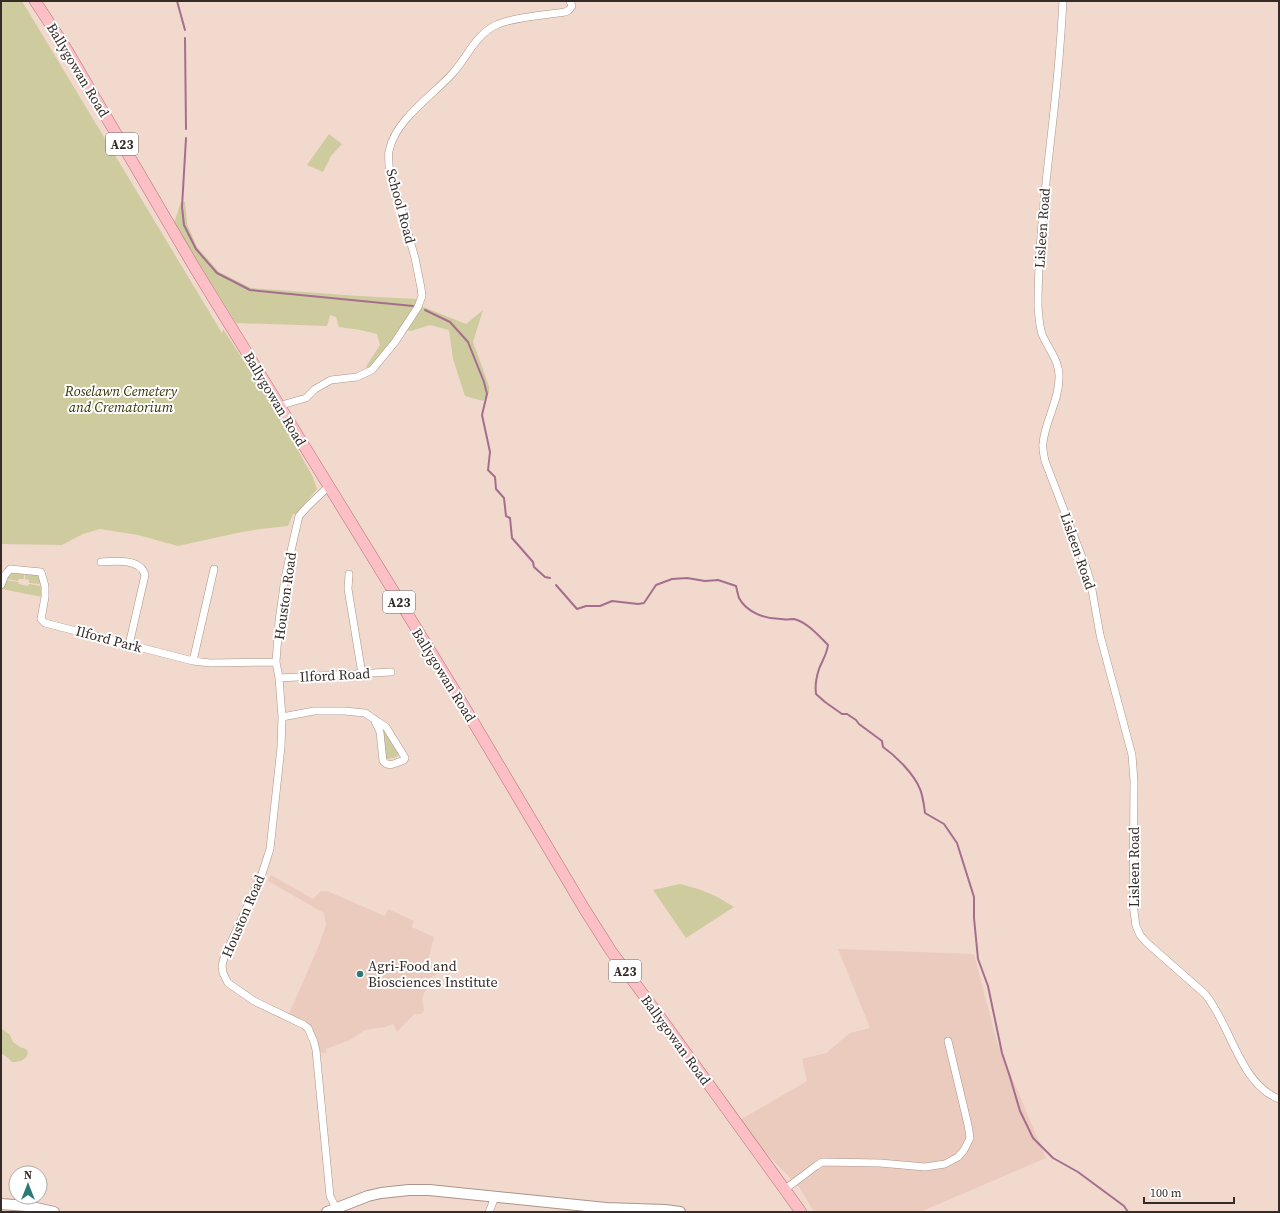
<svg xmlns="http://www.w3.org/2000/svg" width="1280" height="1213" viewBox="0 0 1280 1213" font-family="'Source Serif 4',serif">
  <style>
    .built { fill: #ebcbbd }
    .green { fill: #cecb9f }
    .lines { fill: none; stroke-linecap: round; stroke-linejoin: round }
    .stream { stroke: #a56e8e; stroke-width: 2 }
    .street-casing { stroke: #ab948a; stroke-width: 8 }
    .secondary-casing { stroke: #ab948a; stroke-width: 12 }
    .primary-casing { stroke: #b47075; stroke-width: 12 }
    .street { stroke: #fff; stroke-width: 7 }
    .secondary { stroke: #fff; stroke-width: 10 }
    .primary { stroke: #fbbfc5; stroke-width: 11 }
    .poi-dot { fill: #2f7878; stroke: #fff; stroke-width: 1.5 }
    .labels { text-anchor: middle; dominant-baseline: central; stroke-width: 4; stroke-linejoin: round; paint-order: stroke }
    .shield { fill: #fff; stroke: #726b68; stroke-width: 1 }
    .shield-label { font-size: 13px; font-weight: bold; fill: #352b27 }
    .street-label { font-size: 14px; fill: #352b27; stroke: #fff }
    .park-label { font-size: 14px; font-style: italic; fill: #373200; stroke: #fff }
    .poi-label { font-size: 14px; fill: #352b27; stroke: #fff; text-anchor: start }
  </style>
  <rect width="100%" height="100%" fill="#f2d9ce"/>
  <path class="built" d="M271 875 313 899 321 891H327L385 916 388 909 414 921 412 927 434 937 427 964 438 968 436 975 432 977 422 998 424 1011 421 1014H414L397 1032 393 1024 385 1027 365 1030 350 1040 326 1049V1053L319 1052 309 1024 289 1014 319 945 326 925 324 913 268 881Z
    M838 949 974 954 997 1042 1046 1158 920 1212H814L799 1187 764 1151 740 1120 807 1081 802 1059 826 1053 850 1033 870 1028Z"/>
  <path class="green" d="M1 1H22L222 333 223 329 271 403 313 477 317 489 296 514H293L288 526 260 529 237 533 178 546 138 535 100 529 83 534 62 545 1 544Z
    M329 134 342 144 331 156 323 172 307 165Z
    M181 202H185L187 224 197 247 219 272 251 288 359 296 417 299 416 304 466 324 483 310 473 342 489 386V393L483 401 465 396 453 359 449 330 430 325 411 331 401 329 374 364 366 369 367 365 380 345 377 334 360 330 339 327 336 317 330 315 327 326 236 323 174 223Z
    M12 571 24 573V579H19L18 581 6 579Z
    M25 573H34L39 575 41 584 29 583V580L25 579Z
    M5 580 18 582 19 584 28 586 29 584 41 586 42 597 2 589Z
    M382 728 399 753C398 758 392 758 388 759L385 758Z
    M680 884C703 890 714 894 734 907L686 938 653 890Z
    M1 1028 10 1035 13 1042 20 1047 26 1049 28 1052C27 1060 20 1062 12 1062L8 1058 1 1053Z"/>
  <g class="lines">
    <path class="stream" d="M177 1 185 30
      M185 38 186 129
      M186 138 182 207 184 225 196 249 217 273 250 290 413 306
      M425 310 450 322 468 342 484 382 487 394 482 415 490 452 488 470 495 477 496 489 504 498 506 516 510 518 512 538 533 562 534 567 545 577 550 578
      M556 585 577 609 586 606H600L612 601 638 604 644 603 656 585 672 579 687 578 705 581 718 580 736 586C737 590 738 595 739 598 747 613 766 619 781 619 785 620 790 619 794 619 807 622 819 636 828 645 827 654 822 661 819 669 816 678 815 686 816 694L825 702 842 714H847L856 720 859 724 882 741 883 747C896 756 914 774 920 789 923 796 924 805 925 813L944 824 957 843 974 897V918L978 959 988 986 1002 1053 1010 1077 1020 1111 1033 1138 1053 1158 1078 1172 1124 1206 1128 1212"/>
    <g class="street-casing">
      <path id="street" d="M1063 1C1061 37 1058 74 1054 110 1047 175 1038 241 1038 307 1039 316 1039 325 1042 334 1048 349 1060 361 1059 378 1059 401 1045 421 1043 443 1042 449 1044 455 1045 461L1087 570 1091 584 1100 635 1132 755 1134 781 1133 904 1136 926 1140 935 1146 942 1205 994C1231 1025 1239 1083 1279 1099
        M278 406 306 398 315 389 331 380 357 377 372 370 395 342 418 307 422 296 421 288 415 258 389 166C389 161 388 155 389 151 395 120 432 96 452 74 467 58 475 35 496 25 513 17 546 15 565 12L569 10 572 6 570 1
        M328 487 308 506 299 516 295 533 285 578 279 621 276 662 279 678 282 717 281 747 270 849 262 874 224 958 222 966 223 973 228 983 254 1001 304 1025 308 1028 314 1042 316 1050 330 1196 336 1208
        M101 562C114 561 141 558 145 575L129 645
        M349 574 348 589 362 674
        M1 585 5 575 10 569 41 572 45 586V597L41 619 45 623 193 661 210 663 276 662
        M193 661 214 569
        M279 678 391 672
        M282 717 314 711H344L365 713 386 727 404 756 405 758 404 760C396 763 388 768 383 761L380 732 374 719
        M784 1190 816 1166 822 1162 880 1163 925 1167 945 1164 958 1157 964 1150 970 1138 968 1125 948 1041
        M489 1212 495 1197"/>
    </g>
    <g class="secondary-casing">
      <path id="secondary" d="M1 1204 27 1206 54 1212
        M327 1212 368 1196 381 1193 409 1190H429L606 1208 665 1210 680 1212"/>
    </g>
    <g class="primary-casing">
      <path id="primary" d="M35 1 64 45 196 270 456 693 585 910 611 951 660 1017 801 1212"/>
    </g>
    <use href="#street" class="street"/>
    <use href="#secondary" class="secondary"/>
    <use href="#primary" class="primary"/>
  </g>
  <circle class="poi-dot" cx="360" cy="974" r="4"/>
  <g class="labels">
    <g class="shield">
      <rect x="106" y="133" width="32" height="22" rx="3"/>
      <rect x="383" y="591" width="32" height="22" rx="3"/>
      <rect x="609" y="960" width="32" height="22" rx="3"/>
    </g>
    <g class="shield-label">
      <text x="122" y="144">A23</text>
      <text x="399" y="602">A23</text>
      <text x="625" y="971">A23</text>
    </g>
    <g class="street-label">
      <text transform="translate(78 70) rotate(59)">Ballygowan Road</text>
      <text transform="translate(401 206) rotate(75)">School Road</text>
      <text transform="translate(1042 228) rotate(-86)">Lisleen Road</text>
      <text transform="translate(275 399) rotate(59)">Ballygowan Road</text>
      <text transform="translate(1078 551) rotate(71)">Lisleen Road</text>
      <text transform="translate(285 596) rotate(-82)">Houston Road</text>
      <text transform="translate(109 639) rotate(15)">Ilford Park</text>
      <text transform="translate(335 675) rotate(-3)">Ilford Road</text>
      <text transform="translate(444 675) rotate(58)">Ballygowan Road</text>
      <text transform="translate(1134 867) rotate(-90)">Lisleen Road</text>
      <text transform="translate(243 916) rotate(-67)">Houston Road</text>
      <text transform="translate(676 1040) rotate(54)">Ballygowan Road</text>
    </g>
    <g class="park-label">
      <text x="121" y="391">Roselawn Cemetery<tspan x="121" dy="16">and Crematorium</tspan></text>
    </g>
    <g class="poi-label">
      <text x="368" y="966">Agri-Food and<tspan x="368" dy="16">Biosciences Institute</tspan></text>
    </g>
  </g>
  <rect width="1280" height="1213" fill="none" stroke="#352b27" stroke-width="4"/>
  <g transform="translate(28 1185)"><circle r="19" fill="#ffffff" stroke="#aeaaa9"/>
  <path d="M0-3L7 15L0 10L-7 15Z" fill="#2f7878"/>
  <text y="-6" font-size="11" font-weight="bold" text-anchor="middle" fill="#352b27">N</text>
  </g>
  <path d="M1144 1197v6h90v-6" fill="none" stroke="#352b27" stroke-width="2"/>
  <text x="1150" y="1197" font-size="12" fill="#352b27" stroke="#ffffff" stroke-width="3" paint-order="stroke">100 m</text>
</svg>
